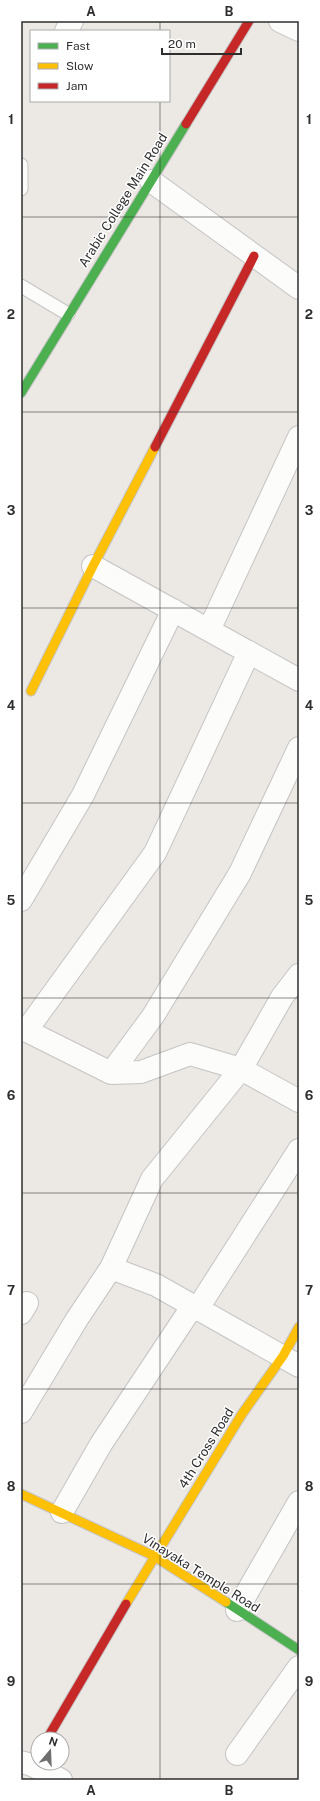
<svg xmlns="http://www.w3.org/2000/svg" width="320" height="1801" viewBox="0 0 320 1801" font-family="'Public Sans',sans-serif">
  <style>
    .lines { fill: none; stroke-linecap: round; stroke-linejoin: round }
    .lane-casing { stroke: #c5c4c5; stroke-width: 15 }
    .street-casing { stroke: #c5c4c5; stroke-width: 24 }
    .fast-casing { stroke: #c5c4c5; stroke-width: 11 }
    .slow-casing { stroke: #c5c4c5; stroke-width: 11 }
    .jam-casing { stroke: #c5c4c5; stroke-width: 11 }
    .lane { stroke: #fcfcfb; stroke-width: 13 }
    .street { stroke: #fcfcfb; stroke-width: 22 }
    .fast { stroke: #4caf50; stroke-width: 9 }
    .slow { stroke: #ffc107; stroke-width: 9 }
    .jam { stroke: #c62828; stroke-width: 9 }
    .grid { fill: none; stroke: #2e2e2e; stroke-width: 1; stroke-opacity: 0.55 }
    .labels { text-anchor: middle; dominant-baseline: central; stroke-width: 3; stroke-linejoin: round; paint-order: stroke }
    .street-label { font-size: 13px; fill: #2e2e2e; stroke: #fff }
    .neatline { fill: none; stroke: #2e2e2e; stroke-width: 1.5 }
    .grid-label { font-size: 13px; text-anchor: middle; font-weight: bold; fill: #2e2e2e }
  </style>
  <rect width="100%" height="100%" fill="#ece8e4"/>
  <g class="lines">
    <g class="lane-casing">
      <path id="lane" d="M21 165V189
        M21 286 68 314"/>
    </g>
    <g class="street-casing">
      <path id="street" d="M280 21 299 30
        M66 31 72 21
        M151 181 299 288
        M93 566 299 680
        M209 630 299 437
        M21 900 83 795 173 610
        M21 1028 111 1073 141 1072 190 1054 241 1069 299 1101
        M26 1031 155 853 249 652
        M111 1073 153 1016 240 873 299 748
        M111 1268 152 1179 241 1069 282 997 299 975
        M21 1313 27 1303
        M21 1412 77 1319 111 1268 156 1285 299 1366
        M62 1512 101 1444 188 1313 198 1308 299 1150
        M237 1610 299 1502
        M237 1754 299 1667
        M21 1762 32 1765 61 1780"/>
    </g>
    <g class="fast-casing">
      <path id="fast" d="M21 393 186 124
        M226 1602 299 1650"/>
    </g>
    <g class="slow-casing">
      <path id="slow" d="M31 691 93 566 155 447
        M21 1494 154 1556 226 1602
        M126 1604 242 1414 283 1356 299 1327"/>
    </g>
    <g class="jam-casing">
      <path id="jam" d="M186 124 249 21
        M155 447 254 256
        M47 1739 126 1604"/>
    </g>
    <use href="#lane" class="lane"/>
    <use href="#street" class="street"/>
    <use href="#fast" class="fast"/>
    <use href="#slow" class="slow"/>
    <use href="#jam" class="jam"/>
  </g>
  <path class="grid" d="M160 21V31M160 101V1780M21 217H299M21 412H299M21 608H299M21 803H299M21 998H299M21 1193H299M21 1389H299M21 1584H299"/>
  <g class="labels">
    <g class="street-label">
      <text transform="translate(123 200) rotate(-58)">Arabic College Main Road</text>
      <text transform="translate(206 1448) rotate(-58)">4th Cross Road</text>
      <text transform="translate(201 1573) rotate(32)">Vinayaka Temple Road</text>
    </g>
  </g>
  <rect width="320" height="1801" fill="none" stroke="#ffffff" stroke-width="44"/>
  <rect x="30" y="30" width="140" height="72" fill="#ffffff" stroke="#ababab"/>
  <rect x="38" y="43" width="20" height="6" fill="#4caf50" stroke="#ababab"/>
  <text x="66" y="50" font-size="12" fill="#2e2e2e">Fast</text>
  <rect x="38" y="63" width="20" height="6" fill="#ffc107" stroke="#ababab"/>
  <text x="66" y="70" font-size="12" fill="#2e2e2e">Slow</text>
  <rect x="38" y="83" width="20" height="6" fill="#c62828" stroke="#ababab"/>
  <text x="66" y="90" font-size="12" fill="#2e2e2e">Jam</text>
  <g transform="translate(50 1751) rotate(19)"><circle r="19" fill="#ffffff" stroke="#ababab"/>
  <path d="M0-3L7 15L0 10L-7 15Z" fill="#706f6e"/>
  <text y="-6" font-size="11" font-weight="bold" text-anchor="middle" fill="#2e2e2e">N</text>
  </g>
  <path d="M162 48v6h79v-6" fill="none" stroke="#2e2e2e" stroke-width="2"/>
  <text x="168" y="48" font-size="12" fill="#2e2e2e" stroke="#ffffff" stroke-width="3" paint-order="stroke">20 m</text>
  <rect x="22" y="22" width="276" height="1757" class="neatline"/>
  <g class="grid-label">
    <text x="91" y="16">A</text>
    <text x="229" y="16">B</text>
    <text x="11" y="124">1</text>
    <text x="309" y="124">1</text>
    <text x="11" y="319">2</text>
    <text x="309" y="319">2</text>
    <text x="11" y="515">3</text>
    <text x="309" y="515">3</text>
    <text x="11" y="710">4</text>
    <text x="309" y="710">4</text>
    <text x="11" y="905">5</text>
    <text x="309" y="905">5</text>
    <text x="11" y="1100">6</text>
    <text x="309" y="1100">6</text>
    <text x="11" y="1295">7</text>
    <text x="309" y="1295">7</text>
    <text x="11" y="1491">8</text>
    <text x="309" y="1491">8</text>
    <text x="11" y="1686">9</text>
    <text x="309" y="1686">9</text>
    <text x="91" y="1795">A</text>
    <text x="229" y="1795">B</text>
  </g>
</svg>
